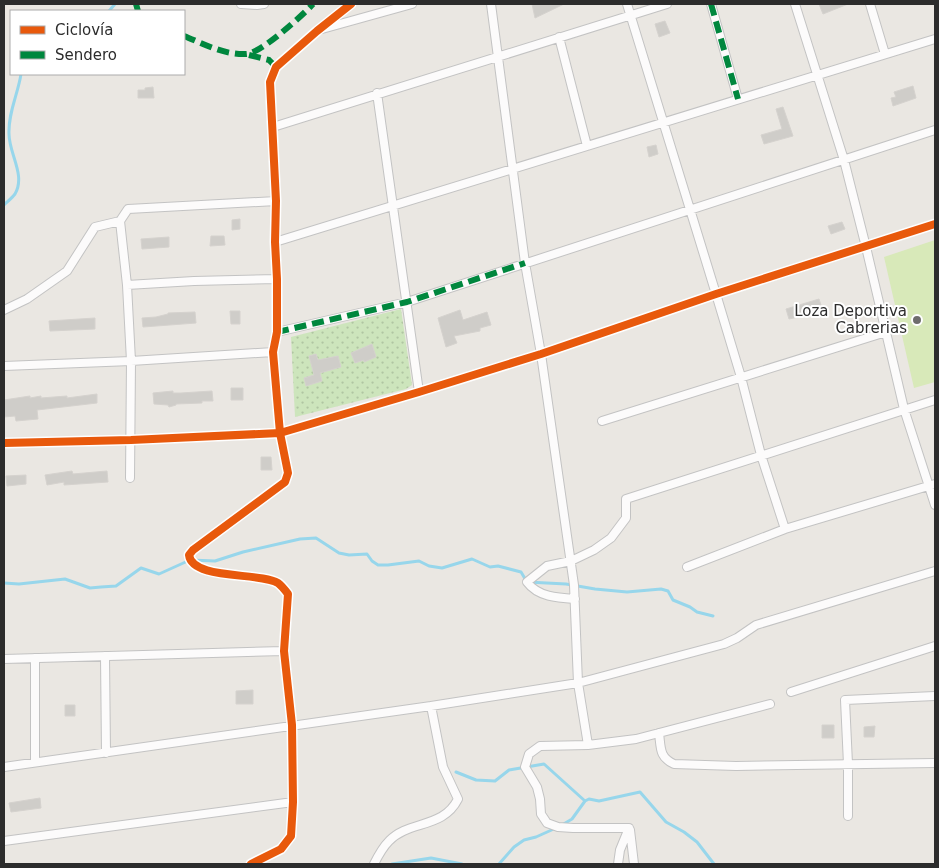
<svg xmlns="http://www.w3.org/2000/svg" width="939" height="868" viewBox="0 0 939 868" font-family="'DejaVu Sans',sans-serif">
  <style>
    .grass { fill: url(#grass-dots) }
    .pitch { fill: #d8e9b9 }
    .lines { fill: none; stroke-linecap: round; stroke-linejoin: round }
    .stream { stroke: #97d6eb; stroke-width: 3 }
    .building { fill: #cfcdc9; stroke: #d5d2ce }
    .minor-casing { stroke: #c3c3c3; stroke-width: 10 }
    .minor { stroke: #fcfbfb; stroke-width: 8 }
    .quiet { stroke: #00873e; stroke-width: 6; stroke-dasharray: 12 6; stroke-linecap: butt }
    .cycleway-casing { stroke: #fff; stroke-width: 11 }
    .cycleway { stroke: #e8590c; stroke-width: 8 }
    .poi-dot { fill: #6e6d6c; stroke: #fff; stroke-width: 2 }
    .labels { text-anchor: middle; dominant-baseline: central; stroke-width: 4; stroke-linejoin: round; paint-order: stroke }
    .poi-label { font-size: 15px; fill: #2c2c2c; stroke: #fff; text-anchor: end }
  </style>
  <defs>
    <pattern id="grass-dots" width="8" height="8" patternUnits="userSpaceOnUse" patternTransform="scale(1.25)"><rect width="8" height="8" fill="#cde5bc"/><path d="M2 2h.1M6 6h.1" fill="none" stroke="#b0c5a2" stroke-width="1.8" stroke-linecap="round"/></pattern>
  </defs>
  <rect width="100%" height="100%" fill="#eae7e2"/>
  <path class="grass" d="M401 309 412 385 406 389 295 417 291 337Z"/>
  <path class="pitch" d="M935 240V382L914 388 884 257Z"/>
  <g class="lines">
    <path class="stream" d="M109 11 115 4
      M4 205C7 202 12 198 15 194 26 175 9 154 9 134 8 113 18 94 21 74
      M4 583 19 584 65 579 90 588 101 587 116 586 141 568 159 574 190 560 215 561 243 552 300 539 316 538 339 553 349 555 367 554 372 561 378 565H388L419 561 429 566 442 568 472 559 490 567 498 566 521 572 527 582 566 584 595 589 627 592 661 589 668 591 673 600 690 607 697 612 713 616
      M456 772 476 780 495 781 509 770 544 764 585 801
      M562 825 572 819 585 801 589 799 599 801 640 792 666 822 684 832 697 842 714 864
      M392 864 431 858 462 864
      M499 864 514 847 524 840 536 837 556 828"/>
  </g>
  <path class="building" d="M532 4H564L535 18Z
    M819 4H848L823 14Z
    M665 21 670 33 659 37 655 24Z
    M913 86 916 98 893 106 891 98 896 97 894 92Z
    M153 87 154 98H138V90H145V88Z
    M783 107 793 136 764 144 761 135 782 129 776 109Z
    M656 145 658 154 649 157 647 147Z
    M240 219V229L232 230V220Z
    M842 222 845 229 831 234 828 226Z
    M211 236H224L225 245 210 246Z
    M169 237V247L142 249 141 239Z
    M819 299 821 305 802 312 803 316 789 319 786 309Z
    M460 310 463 320 487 312 491 325 480 328V331L454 336 457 343 446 347 438 318Z
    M230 311H240V324H231Z
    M195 312 196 323 143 327 142 318 156 317 168 314V313Z
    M95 318V329L50 331 49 321Z
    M372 344 376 357 364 362V360L355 363 351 353Z
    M316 354 318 360 338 356 341 367 320 373 322 381 306 386 304 378 314 375 309 356Z
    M231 388H243V400H231Z
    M173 391V393H181L212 391 213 401H202V403L176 404V405L169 407 168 405 154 404 153 393Z
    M97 394V403L37 410 38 419 16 421 15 416 4 417V400L30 396V398L41 396V398L67 396V398Z
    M261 457H271L272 470H261Z
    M72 471 73 474 107 471 108 482 64 485V482L47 485 45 475Z
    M26 475V484L7 486 6 476Z
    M253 690V704H236V691Z
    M65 705H75V716H65Z
    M822 725H834V738H822Z
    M875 726 874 737H864V727Z
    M40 798 41 808 11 812 9 803Z"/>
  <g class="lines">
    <g class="minor-casing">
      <path id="minor" d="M241 4 257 5 264 4
        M491 4 525 263 541 354 574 585 578 683 588 745
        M627 4 716 294 741 377 761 455 785 529
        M711 4 738 99
        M795 4 844 160 866 247 904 409 935 505
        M870 4 885 54
        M322 29 412 4
        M559 37 587 146
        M377 93 419 392
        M273 127 667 4
        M275 242 935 39
        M127 285 194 281 277 279
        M4 310 27 299 67 271 95 227 120 221
        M277 332 407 302 935 130
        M4 366 131 361 273 352
        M602 421 886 332
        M4 443 131 440 280 433 419 392 541 354 716 294 935 224
        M130 478 131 361 127 285 120 221 128 209 276 201
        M687 567 785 529 935 484
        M575 599C558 598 538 597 527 582L547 566 571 561 594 550 611 538 626 518V499L935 400
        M105 656 106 753
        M35 658V762
        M4 659 284 651
        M791 692 935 646
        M659 733C661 748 659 757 674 764L736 766 935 763
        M4 767 431 706 578 683 724 644 737 638 756 625 935 571
        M848 816V764L845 700 935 696
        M630 830 634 864
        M4 841 293 802
        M251 864 281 849 291 836 293 802 292 725 284 651 288 594C285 590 282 586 278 583 259 572 192 580 189 555L193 550 285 482 288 473 280 433 273 352 277 332V279L275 242 276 201 270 82 276 67 317 31 351 4
        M374 864C378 856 382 848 389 841 409 820 443 829 458 799L443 767 431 706
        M618 864 620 850 629 828H573L558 827 547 823 541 814 540 799 537 787 525 767 529 754 540 746 588 745 636 739 770 704"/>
    </g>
    <use href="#minor" class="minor"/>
    <path class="quiet" d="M136 4 138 11
      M711 4 738 99
      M184 36C204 44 224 55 246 54 260 54 303 15 313 4
      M249 55 269 60 276 67
      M277 332 407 302 525 263"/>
    <g class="cycleway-casing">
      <path id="cycleway" d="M4 443 131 440 280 433 419 392 541 354 716 294 935 224
        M251 864 281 849 291 836 293 802 292 725 284 651 288 594C285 590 282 586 278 583 259 572 192 580 189 555L193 550 285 482 288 473 280 433 273 352 277 332V279L275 242 276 201 270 82 276 67 317 31 351 4"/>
    </g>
    <use href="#cycleway" class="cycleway"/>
  </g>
  <circle class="poi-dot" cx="917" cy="320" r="5"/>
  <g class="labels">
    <g class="poi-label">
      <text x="907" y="311">Loza Deportiva<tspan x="907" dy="17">Cabrerias</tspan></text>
    </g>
  </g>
  <rect width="939" height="868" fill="none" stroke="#2c2c2c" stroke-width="10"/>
  <rect x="10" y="10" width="175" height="65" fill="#ffffff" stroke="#ababab"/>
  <rect x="20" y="26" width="25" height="8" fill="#e8590c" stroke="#ababab"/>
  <text x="55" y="35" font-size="15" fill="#2c2c2c">Ciclovía</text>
  <rect x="20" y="51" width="25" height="8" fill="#00873e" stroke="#ababab"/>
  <text x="55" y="60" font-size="15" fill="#2c2c2c">Sendero</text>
</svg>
